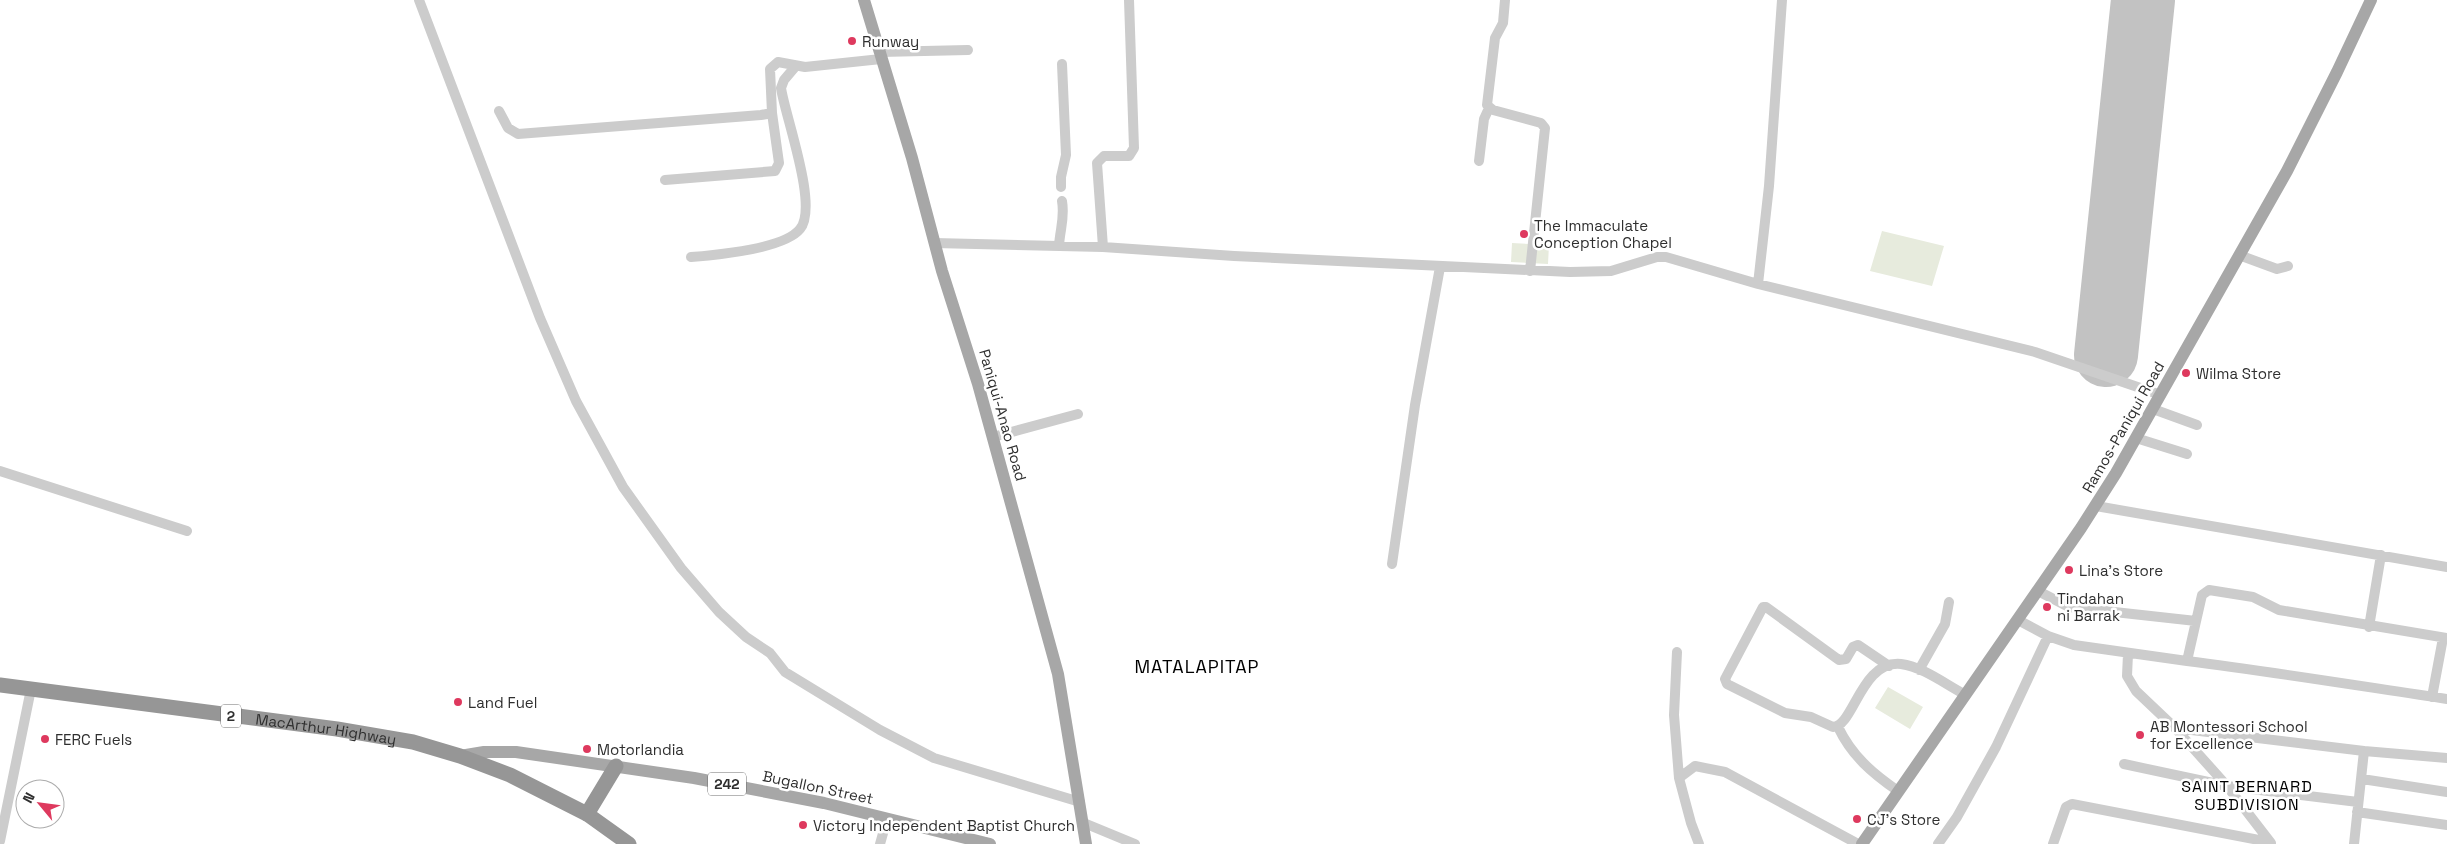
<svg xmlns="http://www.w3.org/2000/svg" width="2447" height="844" viewBox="0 0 2447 844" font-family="'Space Grotesk',sans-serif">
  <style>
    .green { fill: #e7ebdd }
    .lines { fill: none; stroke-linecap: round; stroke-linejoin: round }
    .runway { stroke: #c2c2c2; stroke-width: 64 }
    .minor { stroke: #ccc; stroke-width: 10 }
    .major { stroke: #a7a7a7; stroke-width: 12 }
    .highway { stroke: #969696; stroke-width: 15 }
    .poi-dot { fill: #de395e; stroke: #fff; stroke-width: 2 }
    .labels { text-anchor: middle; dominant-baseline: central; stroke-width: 5; stroke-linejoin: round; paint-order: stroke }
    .shield { fill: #fff; stroke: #6d6d6d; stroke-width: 1 }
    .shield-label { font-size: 14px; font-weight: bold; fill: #2f2f2f }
    .poi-label { font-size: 15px; fill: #2f2f2f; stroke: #fff; text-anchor: start }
    .street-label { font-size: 15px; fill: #2f2f2f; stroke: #fff }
    .neighbourhood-label { font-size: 16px; letter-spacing: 1px; fill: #000; stroke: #fff }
    .quarter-label { font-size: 18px; letter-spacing: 1px; fill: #000; stroke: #fff }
  </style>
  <rect width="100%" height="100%" fill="#fff"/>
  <path class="green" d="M1882 231 1944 246 1932 286 1870 271Z
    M1512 243 1549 245 1548 264 1511 262Z
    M1888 687 1923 707 1910 729 1875 708Z"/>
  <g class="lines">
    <path class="runway" d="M2106 355 2143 0"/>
    <path class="minor" d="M419 0 540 318 576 401 623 487 681 568 719 612 746 637 770 653 785 672 880 730 934 758 1080 802
      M1505 0 1503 23 1495 38 1487 105 1493 110 1541 123 1545 128 1530 271
      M880 52 968 50
      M499 111 508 128 518 134 761 115 772 113 770 69 778 62 805 67 881 59
      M1479 161 1484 119 1489 108
      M665 180 775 171 779 163 772 113
      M1061 187V177L1066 155 1062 64
      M934 243 1103 247 1234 256 1570 272 1611 271 1657 257H1666L1758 284 2035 352 2161 395
      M1059 246C1060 229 1065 218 1062 201
      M1103 247 1097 163 1104 156H1129L1134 148 1129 0
      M2239 255 2277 269 2288 266
      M691 257C716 255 784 249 800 229 819 207 785 116 781 88L784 80 795 67
      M1758 284 1769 186 1782 0
      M2153 409 2197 425
      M993 437 1078 414
      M2136 438 2187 454
      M0 471 187 531
      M2096 506 2447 567
      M1392 564 1415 405 1440 267
      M2038 591 2069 607 2196 621
      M2018 620 2048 636 2074 645 2187 661
      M2369 627 2381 555
      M2447 638 2279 610 2253 597 2209 590 2202 595 2187 661C2274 672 2360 686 2447 699
      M1677 652 1674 715 1679 778
      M2128 654 2127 676 2136 691 2175 728 2227 786 2271 843
      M1889 666 1858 645 1853 647 1846 659 1839 660 1766 607H1763L1725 679 1727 684 1785 713 1811 717 1833 727C1854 726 1861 660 1901 664 1923 667 1945 684 1964 694
      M1919 670 1945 624 1949 602
      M2432 697 2443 638
      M1838 727C1852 756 1872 773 1898 791
      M2175 728 2364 751 2354 844
      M2364 751 2447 758
      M2124 764 2227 786 2358 802
      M2362 779 2447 792
      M2357 812 2447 825
      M1084 823 1135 844
      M0 841 31 689
      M880 844 887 819
      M1699 844 1691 823 1679 778 1695 766 1725 772 1858 844
      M1938 844 1957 817 1996 747 2048 636
      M2053 844 2066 807 2072 804 2269 842"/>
    <path class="major" d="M864 0 912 158 942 271 978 384 1058 674 1086 844
      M460 756 484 752H516L694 778 824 803 990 844
      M1862 844 2081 528 2116 473 2287 171 2337 72 2371 0"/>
    <g class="highway">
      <path id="s1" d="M0 685 337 729 413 742 460 756 510 775 587 814 629 844"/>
      <path d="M587 814 616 766"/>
    </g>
  </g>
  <g class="poi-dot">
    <circle cx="852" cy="41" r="5"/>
    <circle cx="1524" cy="234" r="5"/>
    <circle cx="2186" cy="373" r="5"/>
    <circle cx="2069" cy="570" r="5"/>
    <circle cx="2047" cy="607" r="5"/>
    <circle cx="458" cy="702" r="5"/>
    <circle cx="2140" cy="735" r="5"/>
    <circle cx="45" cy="739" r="5"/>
    <circle cx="587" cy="749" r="5"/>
    <circle cx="1857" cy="819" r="5"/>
    <circle cx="803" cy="825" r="5"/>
  </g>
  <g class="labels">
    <g class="shield">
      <rect x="221" y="704.5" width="20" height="23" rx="4"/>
      <rect x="708" y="772.5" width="38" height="23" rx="4"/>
    </g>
    <g class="shield-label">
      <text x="231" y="716">2</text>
      <text x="727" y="784">242</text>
    </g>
    <g class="poi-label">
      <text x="862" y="41">Runway</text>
      <text x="1534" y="225">The Immaculate<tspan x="1534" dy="17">Conception Chapel</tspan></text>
      <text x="2196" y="373">Wilma Store</text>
      <text x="2079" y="570">Lina's Store</text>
      <text x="2057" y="598">Tindahan<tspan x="2057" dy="17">ni Barrak</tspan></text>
      <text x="468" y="702">Land Fuel</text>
      <text x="2150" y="726">AB Montessori School<tspan x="2150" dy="17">for Excellence</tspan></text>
      <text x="55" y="739">FERC Fuels</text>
      <text x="597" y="749">Motorlandia</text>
      <text x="1867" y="819">CJ's Store</text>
      <text x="813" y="825">Victory Independent Baptist Church</text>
    </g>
    <g class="street-label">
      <text transform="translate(1003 415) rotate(74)">Paniqui-Anao Road</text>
      <text transform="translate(2123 427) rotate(-60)">Ramos-Paniqui Road</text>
      <text stroke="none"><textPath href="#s1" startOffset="329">MacArthur Highway</textPath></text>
      <text transform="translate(818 787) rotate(12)">Bugallon Street</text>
    </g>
    <g class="neighbourhood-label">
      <text x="2247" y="786">SAINT BERNARD<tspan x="2247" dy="18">SUBDIVISION</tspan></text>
    </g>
    <g class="quarter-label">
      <text x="1197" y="666">MATALAPITAP</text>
    </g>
  </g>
  <g transform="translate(40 804) rotate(299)"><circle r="24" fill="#ffffff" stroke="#acacac"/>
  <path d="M0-4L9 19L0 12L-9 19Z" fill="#de395e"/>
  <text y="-8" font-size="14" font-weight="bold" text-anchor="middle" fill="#2f2f2f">N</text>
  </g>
</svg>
